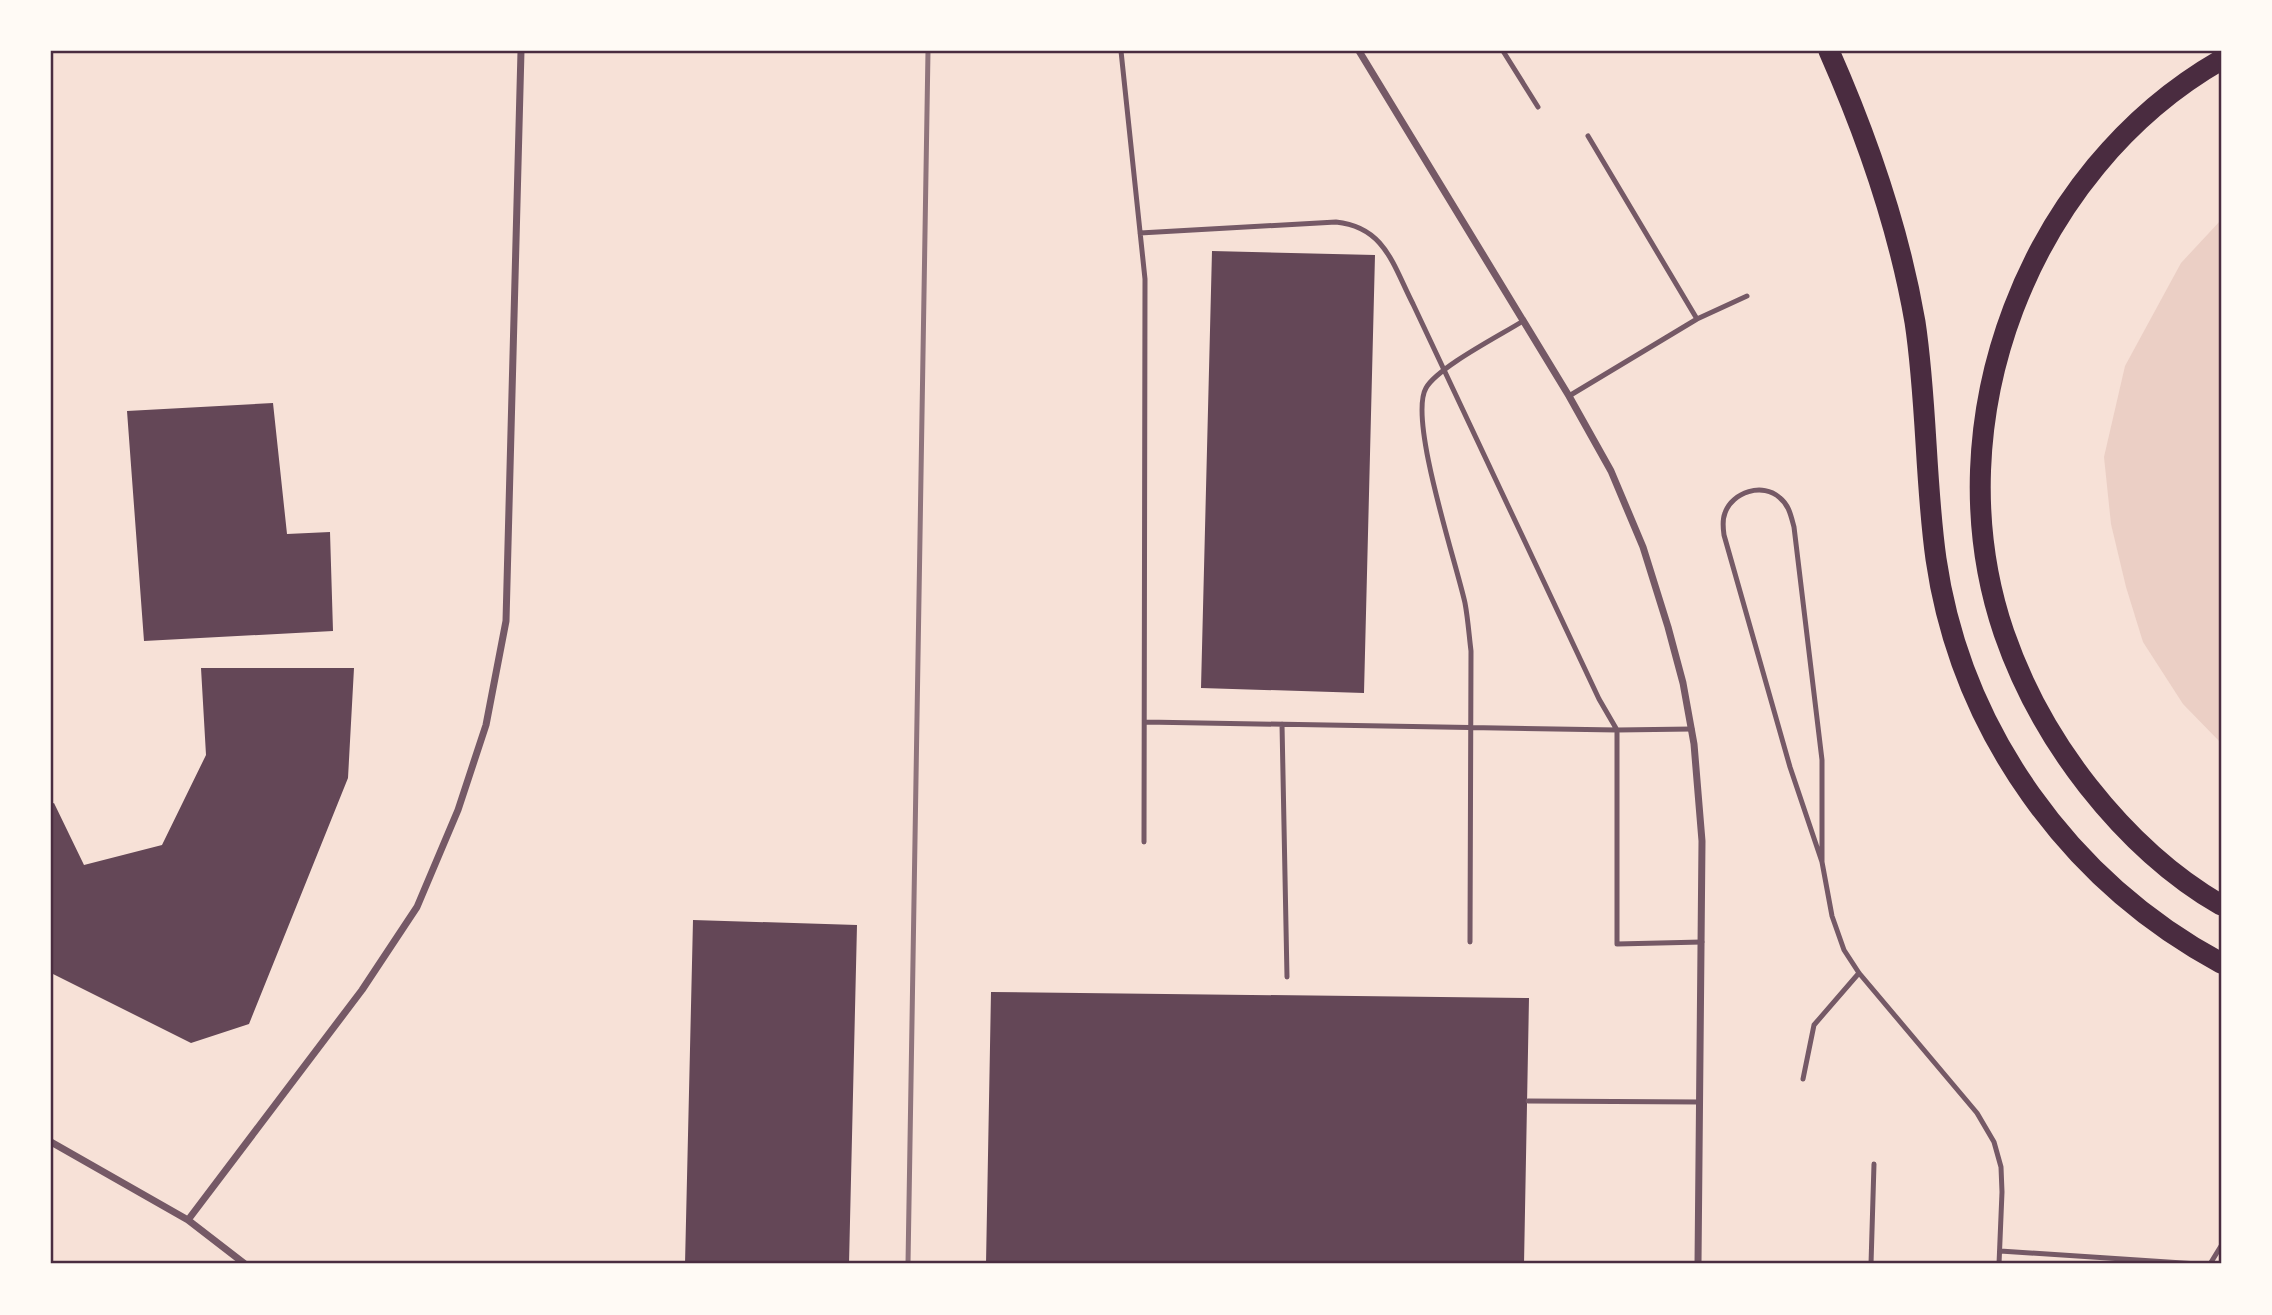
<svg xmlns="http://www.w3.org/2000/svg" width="2272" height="1315" viewBox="0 0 2272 1315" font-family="Mulish,sans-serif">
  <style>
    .green { fill: #ebcfc5 }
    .building { fill: #644757 }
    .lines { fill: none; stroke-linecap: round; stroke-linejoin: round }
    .service { stroke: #755966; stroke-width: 5 }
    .minor { stroke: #755966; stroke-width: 7 }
    .motorway { stroke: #4a2c40; stroke-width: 21 }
    .rail { stroke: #8f747c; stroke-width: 5 }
    .neatline { fill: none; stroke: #4a2c40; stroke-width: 2.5 }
  </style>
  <rect width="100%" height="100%" fill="#f7e1d7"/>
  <path class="green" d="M2221 220V743L2183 704 2143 642 2126 587 2111 524 2104 457 2125 366 2181 263Z"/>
  <path class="building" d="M1212 251 1375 255 1364 693 1201 688Z
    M273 403 287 534 330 532 333 631 144 641 127 411Z
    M201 668H354L348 778 249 1024 191 1043 51 973V804L54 803 84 865 162 845 206 755Z
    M693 920 857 925 849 1264H685Z
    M991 992 1529 998 1524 1264H986Z"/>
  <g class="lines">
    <path class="service" d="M1121 51 1145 279 1144 842
      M1503 51 1538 107
      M1140 233 1336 222C1385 227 1393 265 1413 304L1599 699 1617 730 1692 729
      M1697 319 1747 296
      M1569 396 1697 319 1588 136
      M1145 722 1617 730V944L1702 942
      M1282 724 1287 977
      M1822 862 1790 767 1724 535C1723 528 1722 520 1725 513 1732 492 1763 482 1780 498 1789 505 1791 516 1794 527L1822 760V862L1832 916 1844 950 1859 973 1977 1113 1994 1142 2001 1167 2002 1192 1999 1264
      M1470 942 1471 651C1469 635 1468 619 1465 603 1456 562 1408 419 1426 388 1438 367 1501 335 1523 321
      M1803 1079 1814 1025 1859 973
      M1528 1101 1700 1102
      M2000 1251 2198 1264
      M1871 1264 1874 1164
      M2210 1264 2221 1246"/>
    <path class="minor" d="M1359 51 1569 396 1611 471 1643 547 1668 627 1683 683 1694 744 1702 841 1698 1264
      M51 1142 188 1220 245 1264
      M188 1220 362 990 417 907 458 810 486 725 506 621 521 51"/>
    <path class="motorway" d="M1829 51C1867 137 1899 229 1915 322 1927 401 1925 481 1936 559 1961 731 2069 881 2221 963
      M2221 60C2029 170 1932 422 2004 633 2023 688 2052 740 2088 786 2125 833 2169 875 2221 905"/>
    <path class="rail" d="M908 1264 928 51"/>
  </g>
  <rect width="2272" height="1315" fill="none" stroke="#fffaf5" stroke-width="105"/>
  <rect x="52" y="52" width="2168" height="1210" class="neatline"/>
</svg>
